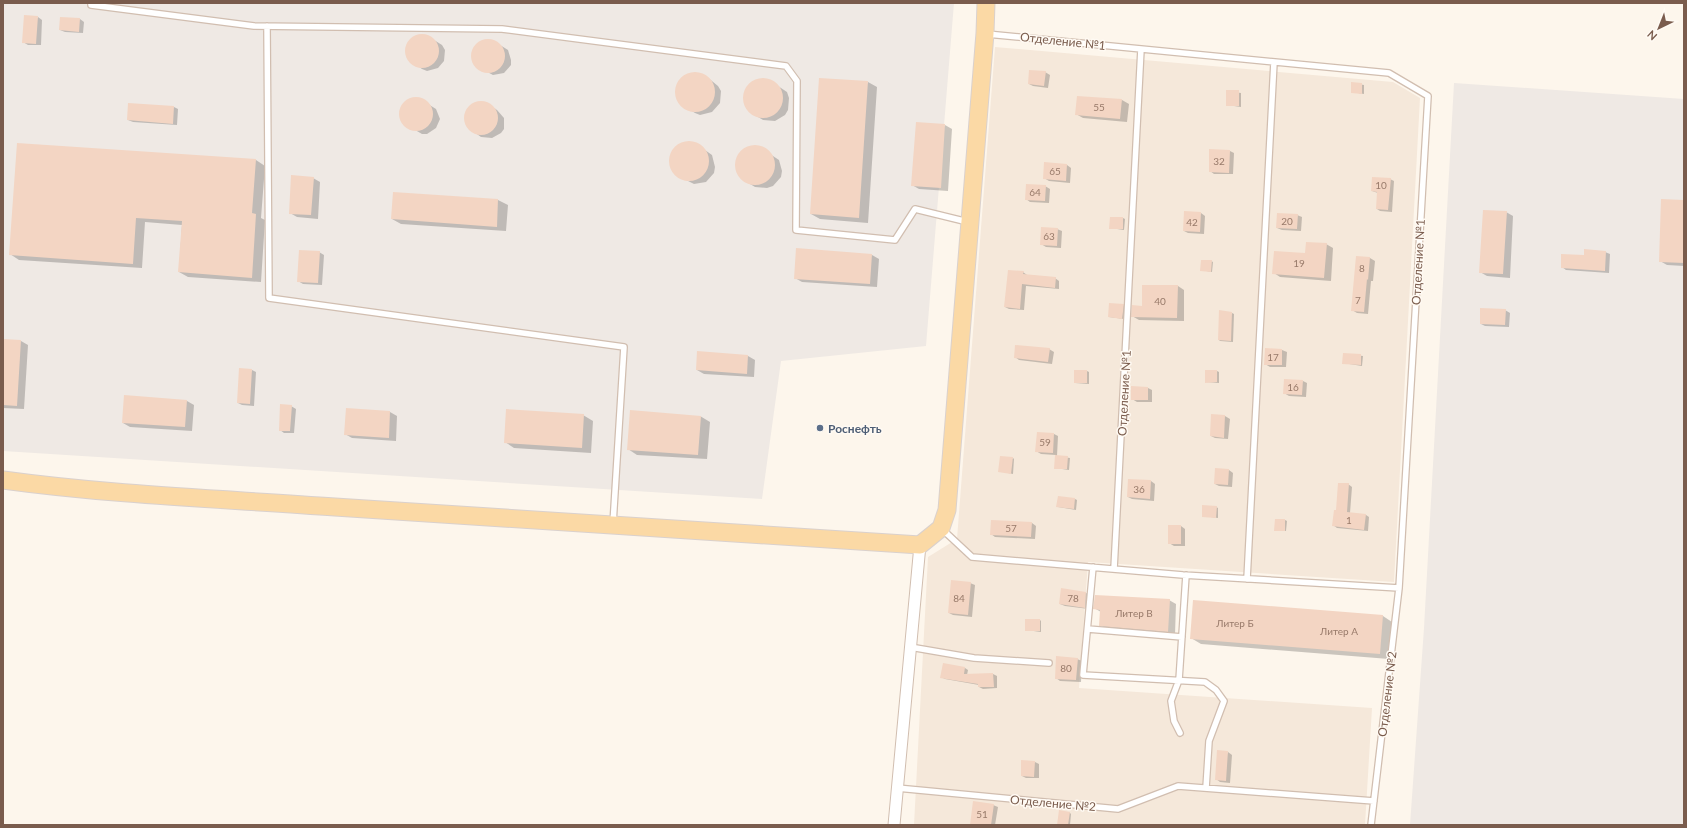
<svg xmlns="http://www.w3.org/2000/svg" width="1687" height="828" viewBox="0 0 1687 828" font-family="Lato,sans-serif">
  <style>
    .residential { fill: #f5e8da }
    .industrial { fill: #efe9e4 }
    .shadow { fill: #0003 }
    .building { fill: #f3d5c3 }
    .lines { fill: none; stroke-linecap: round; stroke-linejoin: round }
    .service-casing { stroke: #d1beb0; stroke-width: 8 }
    .minor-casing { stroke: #d1beb0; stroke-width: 13 }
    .primary-casing { stroke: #dad1cd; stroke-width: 19 }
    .service { stroke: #fff; stroke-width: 5.5 }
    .minor { stroke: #fff; stroke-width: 11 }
    .primary { stroke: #fbd9a5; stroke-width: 17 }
    .service-dot { fill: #5c6f8a; stroke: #fffaf3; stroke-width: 1.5 }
    .labels { text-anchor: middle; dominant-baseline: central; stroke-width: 3; stroke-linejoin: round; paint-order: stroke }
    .number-label { font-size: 10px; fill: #987a6a }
    .street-label { font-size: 12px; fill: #7a5c4d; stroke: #fffaf3 }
    .service-label { font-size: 12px; font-weight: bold; fill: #4e5e75; stroke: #fffaf3; text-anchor: start }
  </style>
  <rect width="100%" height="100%" fill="#fdf6ec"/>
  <path class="residential" d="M995 47 1393 82 1420 98 1394 582 1088 562 1079 688 1372 708 1365 825H914L928 557 957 539Z"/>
  <path class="industrial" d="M3 3H954L926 346 781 361 762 499 3 451Z
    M1454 83 1684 99V825H1410L1424 628Z"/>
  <path class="shadow" d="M38 17 42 20 41 45H28L23 42Z
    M80 19 84 22 83 33 65 32 60 30Z
    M426 35 442 45 445 50 444 61 438 68 427 71 422 69 415 64 408 57 407 52 409 43 416 36Z
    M487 40H492L508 50 511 60V65L504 73 493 75 476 66 472 57 473 52 478 44Z
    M1045 72 1050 75 1048 88 1033 86 1029 84Z
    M694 73 707 77 718 86 721 91 720 103 712 112 700 115 695 113 682 105 678 100 676 88 683 77Z
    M757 80H769L787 92 789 98 788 110 785 115 775 121 763 120 750 112 746 107 745 94 747 88Z
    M868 82 877 87 868 223 820 219 811 214Z
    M1352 83 1364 85V94L1352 92Z
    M1227 91 1241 93V107L1227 105Z
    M410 99H420L436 109 440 119 436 128 427 134H422L405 124 401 115 403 106Z
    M1122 100 1129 104 1127 122 1083 118 1076 114Z
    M480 103 490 105 497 110 504 118V129L501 133 492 138 481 137 474 132 467 125 466 120 468 111 475 104Z
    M174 107 178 109 177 125 133 122 128 120Z
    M945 125 952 129 948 191 919 189 912 185Z
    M682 143H695L712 155 715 167 714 173 706 182 694 184 676 175 670 164 673 151Z
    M749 148H761L779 160 782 171 781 177 773 186 767 188 755 187 742 179 737 168 739 156Z
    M1230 151 1234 153 1233 174H1214L1210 171Z
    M256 160 265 166 261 218 265 220 261 282 188 277 179 272 182 225 145 222 142 268 19 260 10 254Z
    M1067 165 1071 168 1070 183 1049 181 1044 178Z
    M313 178 320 182 318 219 297 217 290 213Z
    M1390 179 1394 181 1392 212 1380 211 1377 209 1378 193 1372 191Z
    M1045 186 1050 189 1049 203 1030 202 1026 199Z
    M394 193 498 200 508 205 506 231 401 224 392 219Z
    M1684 201V266L1667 265 1660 261Z
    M1506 212 1513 216 1510 278 1487 276 1480 272Z
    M1201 213 1205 216 1204 234 1188 233 1184 231Z
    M1297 215 1302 217 1301 231 1282 230 1277 228Z
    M1123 218 1125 219 1124 230 1110 228Z
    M1057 229 1062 231 1061 248 1046 247 1041 244Z
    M1326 244 1333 248 1331 281 1280 277 1274 273Z
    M797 249 872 255 879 259 877 287 802 282 795 278Z
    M319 252 324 255 322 285 303 284 298 281Z
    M1605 252 1610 254 1609 273 1566 270 1562 267 1585 256Z
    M1357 257 1370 258 1375 261 1373 281H1371L1368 314 1357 313 1352 310Z
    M1211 261 1213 262 1212 272 1201 270Z
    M1023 272 1027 275 1055 278 1059 281V289L1026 286 1024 310 1009 309 1005 307Z
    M1178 286 1184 290V321L1139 320 1132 316 1143 307Z
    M1123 305 1125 306 1124 319 1109 317Z
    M1505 310 1510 313 1509 327 1485 326 1481 324Z
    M1232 313 1234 314 1233 342 1220 341 1219 340Z
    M3 340 21 341 28 345 24 409 3 408Z
    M1049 349 1054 352 1052 364 1019 360 1015 357Z
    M1266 349 1282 350 1287 352 1286 367H1270L1265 364Z
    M698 352 748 356 755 360 754 377 704 374 697 370Z
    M1344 354 1363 356 1362 366 1343 363Z
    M252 370 256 372 254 406 242 405 238 403Z
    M1087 371 1089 372V384L1075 383Z
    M1217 371 1219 372V383L1206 382Z
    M1303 381 1307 383 1306 397 1289 396 1284 393Z
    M1148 388 1152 390V402H1137L1132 399Z
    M187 401 194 405 192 431 130 427 123 423Z
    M291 406 296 409 294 433H284L280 430Z
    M347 409 390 412 397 416 396 441 352 438 345 434Z
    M583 415 593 421 591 453 514 448 505 442Z
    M1212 415 1225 416 1230 419 1228 439 1215 438 1211 436Z
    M700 416 710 422 707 459 637 455 628 449Z
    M1054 434 1058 436 1057 456 1070 458 1069 470 1055 468 1056 455 1041 454 1036 451Z
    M1013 458 1014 459 1013 474 999 471Z
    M1229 470 1233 473 1232 487 1219 486 1215 484Z
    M1151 481 1155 484 1154 501 1132 499 1128 497Z
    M1348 484 1352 487 1350 513 1366 515 1369 517 1368 531 1337 528 1333 525 1336 511Z
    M1075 499 1077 500 1076 510 1058 507Z
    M1216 507 1218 508V518L1203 516Z
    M1285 520 1287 521 1286 531 1275 530Z
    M1032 523 1036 526 1035 539 995 537 991 534Z
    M1181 526 1185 529V546H1174L1169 543Z
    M970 583 975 585 972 617 953 615 949 613Z
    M1062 590 1086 593 1091 595 1089 609 1065 606 1060 604Z
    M1169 600 1176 604 1175 635 1107 629 1100 625 1101 612 1094 608Z
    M1383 616 1392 622 1389 659 1201 644 1191 638Z
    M1040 620 1041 621V632L1026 630Z
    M1077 659 1082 661 1081 682 1060 681 1056 678Z
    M965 668 968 670 967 675 993 674 997 676V688L983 689 979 687V685L945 679 941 677Z
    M1228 752 1232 755 1230 783 1220 782 1216 779Z
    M1035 762 1039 764V778H1026L1022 776Z
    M993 805 998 807 995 825H971Z
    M1069 812 1071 814 1070 825H1058Z"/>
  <path class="building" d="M24 15 38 16 36 44 22 43Z
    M60 17 80 18 79 32 59 30Z
    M405 51a17 17 0 1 1 34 0a17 17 0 1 1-34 0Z
    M471 56a17 17 0 1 1 34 0a17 17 0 1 1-34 0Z
    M1029 70 1046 71 1044 86 1028 84Z
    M675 92a20 20 0 1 1 40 0a20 20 0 1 1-40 0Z
    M819 78 868 81 859 218 810 214Z
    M743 98a20 20 0 1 1 40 0a20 20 0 1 1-40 0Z
    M1351 82 1362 83V94L1351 93Z
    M1226 90H1239V106H1226Z
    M1077 96 1122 99 1120 119 1075 115Z
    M399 114a17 17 0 1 1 34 0a17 17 0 1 1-34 0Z
    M464 118a17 17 0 1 1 34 0a17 17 0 1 1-34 0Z
    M128 103 174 106 173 124 127 120Z
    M916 122 945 124 941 188 911 186Z
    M669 161a20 20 0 1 1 40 0a20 20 0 1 1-40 0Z
    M17 143 256 159 252 213 256 214 252 278 178 272 182 221 136 218 133 264 9 255Z
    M735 165a20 20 0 1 1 40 0a20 20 0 1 1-40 0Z
    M1209 149 1230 150 1229 173 1209 172Z
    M1044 162 1067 164 1066 181 1043 179Z
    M291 175 314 177 311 215 289 214Z
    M1372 177 1391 178 1388 210 1376 209 1377 192 1371 191Z
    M1026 184 1046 185 1045 201 1025 200Z
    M393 192 498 199 497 227 391 219Z
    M1661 199 1684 200V263L1659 262Z
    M1483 210 1507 211 1503 274 1479 273Z
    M1184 211 1201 212 1200 232 1183 231Z
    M1277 213 1298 214 1297 229 1276 228Z
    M1110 217H1123V229H1109Z
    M1041 227 1058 228 1057 246 1040 245Z
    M1306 242 1327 243 1324 278 1272 274 1274 251 1305 253Z
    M796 248 872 254 870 284 794 279Z
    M1584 249 1606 251 1605 271 1561 268V254L1584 255Z
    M299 250 320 251 318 283 297 282Z
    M1356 256 1370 257 1368 280 1367 279 1364 312 1351 311Z
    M1201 260H1212L1211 272 1200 271Z
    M1008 270 1024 271 1023 274 1056 277 1055 288 1022 284 1020 309 1004 307Z
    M1142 285H1178L1177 318 1131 317 1132 305 1142 306Z
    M1109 303 1124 304 1122 319 1108 317Z
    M1480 308 1506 309 1505 325 1480 324Z
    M1219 310 1232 312 1231 341 1218 340Z
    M3 339 21 340 17 406 3 405Z
    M1015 345 1050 348 1048 362 1014 358Z
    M1265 348 1282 349V365H1264Z
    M697 351 748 355 747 374 696 370Z
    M1343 353 1361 354V365L1342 364Z
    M239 368 252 369 250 404 237 403Z
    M1074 370H1087V383H1074Z
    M1205 370H1217V382L1205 383Z
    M1284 379 1303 380 1302 395 1283 394Z
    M1131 386 1148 387V400H1131Z
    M124 395 187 400 185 427 122 423Z
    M280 404 292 405 290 431H279Z
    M346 408 390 411 389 438 344 435Z
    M506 409 584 414 582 448 504 443Z
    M630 410 701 416 698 455 627 450Z
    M1211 414 1225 415 1224 438 1210 436Z
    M1037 432 1054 433 1053 453 1035 452Z
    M1055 455 1068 456 1067 469H1054Z
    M1000 456 1013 457 1011 474 998 472Z
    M1215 468 1229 469 1228 485 1214 484Z
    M1128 479 1151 480 1150 499 1127 497Z
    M1338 483H1349L1347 512 1366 514 1364 530 1332 526 1334 510H1336Z
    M1058 496 1075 498 1074 509 1056 507Z
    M1202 505 1217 506 1216 518 1202 517Z
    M1275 519H1285V531H1274Z
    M991 520 1032 522 1031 537 990 535Z
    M1168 525H1181V544H1168Z
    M951 580 971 582 968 615 948 613Z
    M1061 588 1086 592 1085 608 1059 604Z
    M1095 595 1170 599 1168 632 1099 626 1100 610 1093 609Z
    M1193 600 1383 615 1380 654 1190 639Z
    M1025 619H1040V631H1025Z
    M1056 656 1078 658 1076 680 1055 679Z
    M943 663 965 667 964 674 993 673 994 687H978V684L940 678Z
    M1217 750 1228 751 1226 781 1215 780Z
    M1021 760 1035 761 1034 777 1021 776Z
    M973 801 994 804 991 825H970Z
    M1059 810 1070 812 1068 825H1057Z"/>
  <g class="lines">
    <g class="service-casing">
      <path id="service" d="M91 3V5L254 26 502 29 786 66 797 81 796 230 895 240 915 209 968 222
        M267 26 269 298 624 347 613 524
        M987 34 1389 73 1428 96 1399 588 1371 825
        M943 530 972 557 1183 575 1399 588
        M1093 567 1083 675 1205 682 1216 690 1224 701 1209 741 1206 788
        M1114 569 1141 49
        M1247 579 1274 62
        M1088 629 1182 637
        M910 647 974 658 1049 663
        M1180 733 1174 721 1171 701 1179 680 1186 575
        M897 788 1118 809 1178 786 1374 801"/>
    </g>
    <g class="minor-casing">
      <path id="minor" d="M894 825 920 545"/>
    </g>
    <g class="primary-casing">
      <path id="primary" d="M3 480C113 495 224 499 335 507 530 521 725 533 920 545L941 528 947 510 985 33 986 3"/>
    </g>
    <use href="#service" class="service"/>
    <use href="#minor" class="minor"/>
    <use href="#primary" class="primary"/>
  </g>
  <circle class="service-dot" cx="820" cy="428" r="4"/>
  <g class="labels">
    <g class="number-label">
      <text x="1099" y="107">55</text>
      <text x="1219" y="161">32</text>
      <text x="1055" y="171">65</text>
      <text x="1381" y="185">10</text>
      <text x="1035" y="192">64</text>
      <text x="1287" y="221">20</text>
      <text x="1192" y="222">42</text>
      <text x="1049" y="236">63</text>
      <text x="1299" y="263">19</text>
      <text x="1362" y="268">8</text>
      <text x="1358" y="300">7</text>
      <text x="1160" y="301">40</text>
      <text x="1273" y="357">17</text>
      <text x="1293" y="387">16</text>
      <text x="1045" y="442">59</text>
      <text x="1139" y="489">36</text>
      <text x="1349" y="520">1</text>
      <text x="1011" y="528">57</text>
      <text x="959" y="598">84</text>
      <text x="1073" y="598">78</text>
      <text x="1134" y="613">Литер В</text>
      <text x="1235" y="623">Литер Б</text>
      <text x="1339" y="631">Литер А</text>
      <text x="1066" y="668">80</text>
      <text x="982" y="814">51</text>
    </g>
    <g class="street-label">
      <text transform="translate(1063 41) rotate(6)">Отделение №1</text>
      <text transform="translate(1418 262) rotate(-87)">Отделение №1</text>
      <text transform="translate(1124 393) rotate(-87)">Отделение №1</text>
      <text transform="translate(1387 694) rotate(-83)">Отделение №2</text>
      <text transform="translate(1053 803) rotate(5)">Отделение №2</text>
    </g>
    <g class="service-label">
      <text x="828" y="428">Роснефть</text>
    </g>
  </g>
  <rect width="1687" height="828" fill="none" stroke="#7a5c4d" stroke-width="8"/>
  <g transform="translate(1659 28) rotate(223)" stroke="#fffaf3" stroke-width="3" paint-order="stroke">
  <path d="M0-3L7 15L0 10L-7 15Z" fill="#7a5c4d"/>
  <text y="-6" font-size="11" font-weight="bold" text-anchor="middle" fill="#7a5c4d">N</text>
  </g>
</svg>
